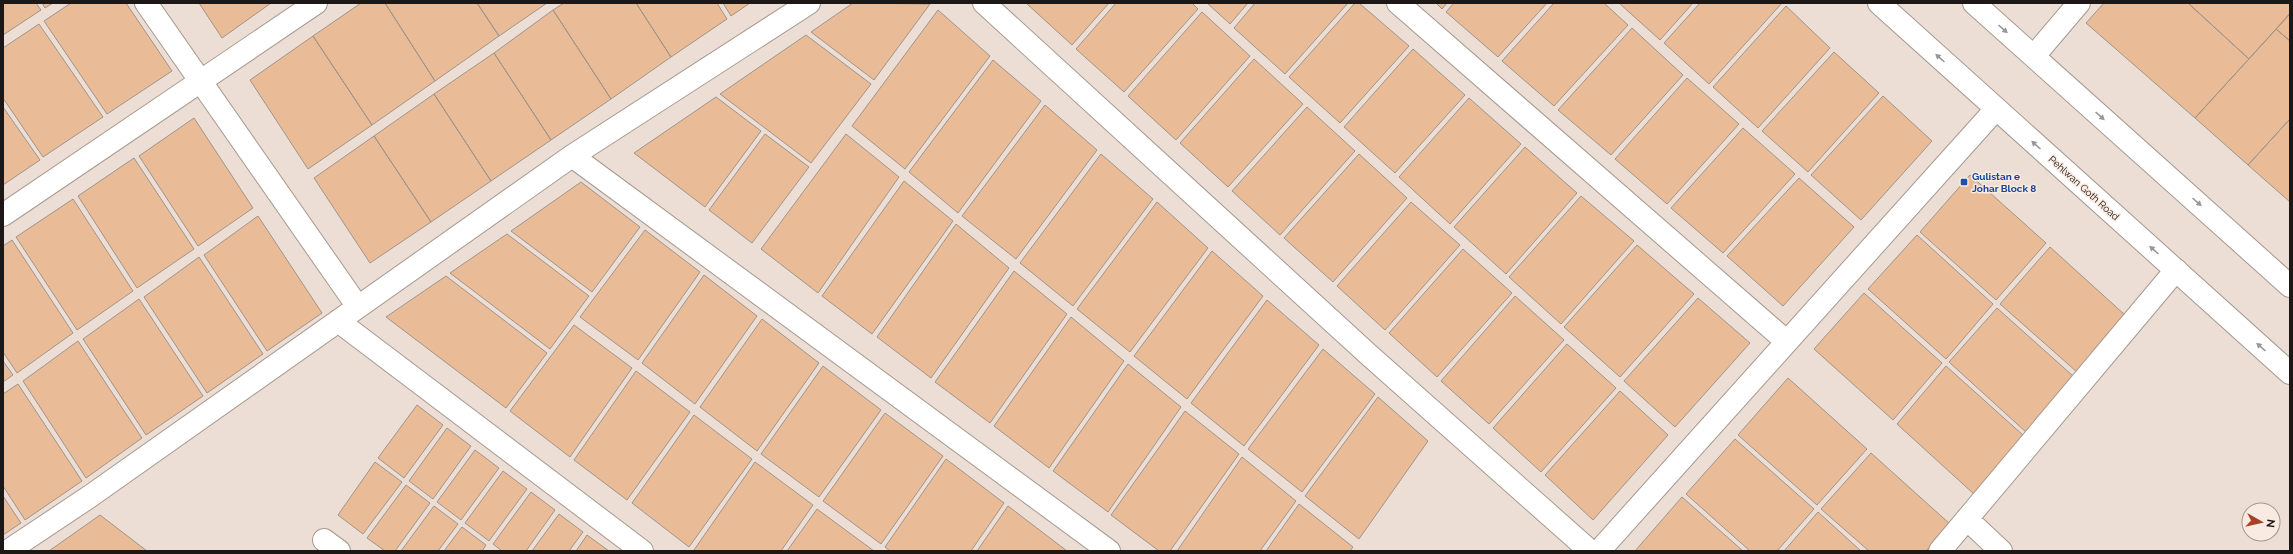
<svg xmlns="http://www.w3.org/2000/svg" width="2293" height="554" viewBox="0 0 2293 554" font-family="Raleway,sans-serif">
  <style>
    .building { fill: #e9bc97; stroke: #a0948a }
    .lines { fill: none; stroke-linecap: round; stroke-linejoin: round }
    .minor-casing { stroke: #a6998f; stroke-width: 24 }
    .secondary-casing { stroke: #a6998f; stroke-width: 24 }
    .minor { stroke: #fff; stroke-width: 22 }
    .secondary { stroke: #fff; stroke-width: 22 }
    .oneway { fill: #999796 }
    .transit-dot { fill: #1a4fb4; stroke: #f9ebe1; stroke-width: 1.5 }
    .labels { text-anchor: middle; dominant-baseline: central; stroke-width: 3; stroke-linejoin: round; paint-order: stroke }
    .transit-label { font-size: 10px; font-weight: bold; fill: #164399; stroke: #f9ebe1; text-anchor: start }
    .street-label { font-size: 10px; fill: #1d1815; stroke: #f9ebe1 }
  </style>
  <rect width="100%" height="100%" fill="#ecded4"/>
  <path class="building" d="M3 3H36L41 10 3 35Z
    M42 3H53L45 8Z
    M71 3H126L172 71 107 114 44 21Z
    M199 3H271L222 38Z
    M361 3H385L435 81 372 125 313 36Z
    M385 3H477L499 36 435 81Z
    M477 3H547L499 36Z
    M564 3H636L671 57 611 99 553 10Z
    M636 3H717L727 19 671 57Z
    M723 3H750L731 16Z
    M853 3 930 4 874 80 811 32Z
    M1026 3H1109L1072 45Z
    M1116 3H1192L1198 9 1124 92 1076 49Z
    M1207 3H1248L1230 24Z
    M1255 3H1348L1285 74 1234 28Z
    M1355 3H1359L1409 46 1340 123 1289 77Z
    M1436 3H1447L1442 9Z
    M1454 3H1547L1498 57 1446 12Z
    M1554 3H1604L1628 25 1554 106 1502 61Z
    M1619 3H1693L1660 40Z
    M1700 3H1782L1709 84 1664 43Z
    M2104 3H2188L2249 59 2195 118 2086 23Z
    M2188 3H2290V14L2249 59Z
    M1786 6 1830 48 1758 128 1713 87Z
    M553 10 611 99 551 140 494 53Z
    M938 10 990 56 905 169 852 126Z
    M1202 12 1250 56 1176 140 1128 96Z
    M2290 13V41L2276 29Z
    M39 24 103 117 43 157 3 98V48Z
    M1632 28 1683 75 1611 155 1558 110Z
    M2276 29 2290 41V119L2248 165 2195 118Z
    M806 35 871 84 811 163 720 94Z
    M313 36 372 125 308 169 250 80Z
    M1413 49 1465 95 1395 173 1344 127Z
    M1834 52 1879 93 1808 172 1762 131Z
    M494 53 551 140 491 181 434 94Z
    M1254 59 1303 104 1228 187 1180 143Z
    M993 60 1041 101 958 213 909 172Z
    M1687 78 1739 124 1667 204 1615 159Z
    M434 94 491 181 431 222 374 136Z
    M1883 96 1932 141 1861 220 1811 175Z
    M716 97 761 131 705 207 634 153Z
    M1469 98 1521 144 1450 224 1399 177Z
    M1045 105 1097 150 1016 259 962 216Z
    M3 107 40 160 3 185Z
    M1307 107 1355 151 1280 235 1232 191Z
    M194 118 253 208 198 246 139 156Z
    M2290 119V202L2248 165Z
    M1743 128 1795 174 1723 253 1671 208Z
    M765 134 809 167 752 243 709 210Z
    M846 134 899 177 818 293 761 249Z
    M374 136 431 222 370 263 314 178Z
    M1525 147 1577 193 1506 274 1454 227Z
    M1101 154 1153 199 1073 306 1020 263Z
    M1359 154 1407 198 1333 282 1284 238Z
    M134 158 194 249 137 288 78 196Z
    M1970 175 2046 243 1996 300 1920 232Z
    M1799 178 1854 227 1783 306 1727 256Z
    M904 181 953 221 872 334 822 296Z
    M581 182 640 227 592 292 511 231Z
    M1581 196 1634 241 1561 324 1509 277Z
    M73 199 133 291 77 330 16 237Z
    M1157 202 1208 248 1130 352 1077 309Z
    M1411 202 1460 245 1385 330 1337 286Z
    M258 216 322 313 267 351 204 255Z
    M956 224 1009 268 931 378 877 337Z
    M645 230 700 272 638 360 580 317Z
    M507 234 589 296 550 349 450 273Z
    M1917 235 1993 304 1946 359 1868 289Z
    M12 240 73 333 17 373 3 352V246Z
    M1637 245 1694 294 1620 377 1564 327Z
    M2050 247 2125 315 2077 372 2000 304Z
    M1463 249 1512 293 1437 377 1389 333Z
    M1212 251 1263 296 1187 399 1134 356Z
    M199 257 263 354 207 393 144 297Z
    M1014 271 1067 314 990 423 935 382Z
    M704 275 757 316 695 404 642 363Z
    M446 276 547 353 506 408 386 317Z
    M1864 293 1942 363 1893 420 1814 349Z
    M1515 296 1564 340 1489 424 1441 381Z
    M1698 298 1750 343 1675 427 1624 381Z
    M139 299 203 396 146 435 83 339Z
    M1267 300 1319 345 1244 446 1191 403Z
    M1997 308 2073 376 2027 433 1949 362Z
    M1071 317 1124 361 1049 468 994 426Z
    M762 319 819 363 757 451 700 407Z
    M574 325 632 368 570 457 510 411Z
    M78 341 142 438 86 478 23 381Z
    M1567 344 1616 388 1541 472 1493 428Z
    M1323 349 1375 394 1302 492 1248 449Z
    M3 361 13 375 3 382Z
    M1128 364 1181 407 1108 512 1053 471Z
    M823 366 881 410 819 497 761 454Z
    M1946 366 2024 436 1975 495 1897 424Z
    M636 371 690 412 627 500 574 460Z
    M1788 378 1867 449 1817 505 1738 435Z
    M18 384 82 481 25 520 3 486V394Z
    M1620 391 1668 435 1593 520 1545 475Z
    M1378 397 1428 441 1359 539 1305 496Z
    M417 405 443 425 404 478 378 458Z
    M1185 411 1239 454 1170 551H1159L1111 515Z
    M885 413 943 456 881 544 823 501Z
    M694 415 752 459 689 547 632 503Z
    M447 428 471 446 433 499 409 481Z
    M1735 439 1814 509 1777 551H1750L1686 494Z
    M475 450 499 468 461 520 437 502Z
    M1871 453 1950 524 1926 551H1869L1821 509Z
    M1242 457 1296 501 1260 551H1177Z
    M946 459 1004 503 971 551H890L885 547Z
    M375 462 402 482 363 534 338 515Z
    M755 462 813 505 781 551H695L694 550Z
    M503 471 527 489 489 541 465 523Z
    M406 485 430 503 395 551H385L367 538Z
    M531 492 555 510 526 551H502L493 544Z
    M3 496 21 523 3 535Z
    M1682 497 1743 551H1635Z
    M1299 504 1353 547 1350 551H1266Z
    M434 506 458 524 438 551H401Z
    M1008 506 1067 551H977Z
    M817 509 874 551H787Z
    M1818 512 1861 551H1784Z
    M559 514 583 532 569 551H532Z
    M100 515 147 551H49Z
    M462 527 486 545 482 551H444Z
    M587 535 609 551H576Z"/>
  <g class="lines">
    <g class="minor-casing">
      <path id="minor" d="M146 3 358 307
        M984 3 1369 355 1590 551
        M1398 3 1786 341
        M2034 56 2079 3
        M572 156 1109 551
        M3 215 316 3
        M338 321 642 551
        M1968 520 2001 551
        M324 540 339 551
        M8 551 89 497 572 156 809 3
        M1599 551 1996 109
        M1940 551 2176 270"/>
    </g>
    <g class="secondary-casing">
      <path id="secondary" d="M1879 3 2290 373
        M1974 3 2290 286"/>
    </g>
    <use href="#minor" class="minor"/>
    <use href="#secondary" class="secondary"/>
  </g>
  <defs><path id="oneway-solid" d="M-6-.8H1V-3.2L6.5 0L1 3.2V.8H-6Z"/></defs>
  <g class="oneway">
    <use href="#oneway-solid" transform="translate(2003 29) rotate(42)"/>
    <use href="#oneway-solid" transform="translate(1940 58) rotate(-138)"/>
    <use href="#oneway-solid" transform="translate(2100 116) rotate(42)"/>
    <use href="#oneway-solid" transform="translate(2036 145) rotate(-138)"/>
    <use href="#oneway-solid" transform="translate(2197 202) rotate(42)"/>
    <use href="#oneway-solid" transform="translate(2154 250) rotate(-138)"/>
    <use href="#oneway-solid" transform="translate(2261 347) rotate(-138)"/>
  </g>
  <rect class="transit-dot" x="1960" y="178" width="8" height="8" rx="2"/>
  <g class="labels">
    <g class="transit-label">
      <text x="1972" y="176">Gulistan e<tspan x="1972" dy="12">Johar Block 8</tspan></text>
    </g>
    <g class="street-label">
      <text transform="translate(2084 188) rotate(42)">Pehlwan Goth Road</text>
    </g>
  </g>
  <rect width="2293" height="554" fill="none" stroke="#1d1815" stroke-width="8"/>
  <g transform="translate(2261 522) rotate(98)"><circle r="19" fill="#f9ebe1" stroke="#a1978f"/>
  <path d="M0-3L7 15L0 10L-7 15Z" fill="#a94025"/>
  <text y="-6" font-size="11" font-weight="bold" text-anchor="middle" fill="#1d1815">N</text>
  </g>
</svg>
